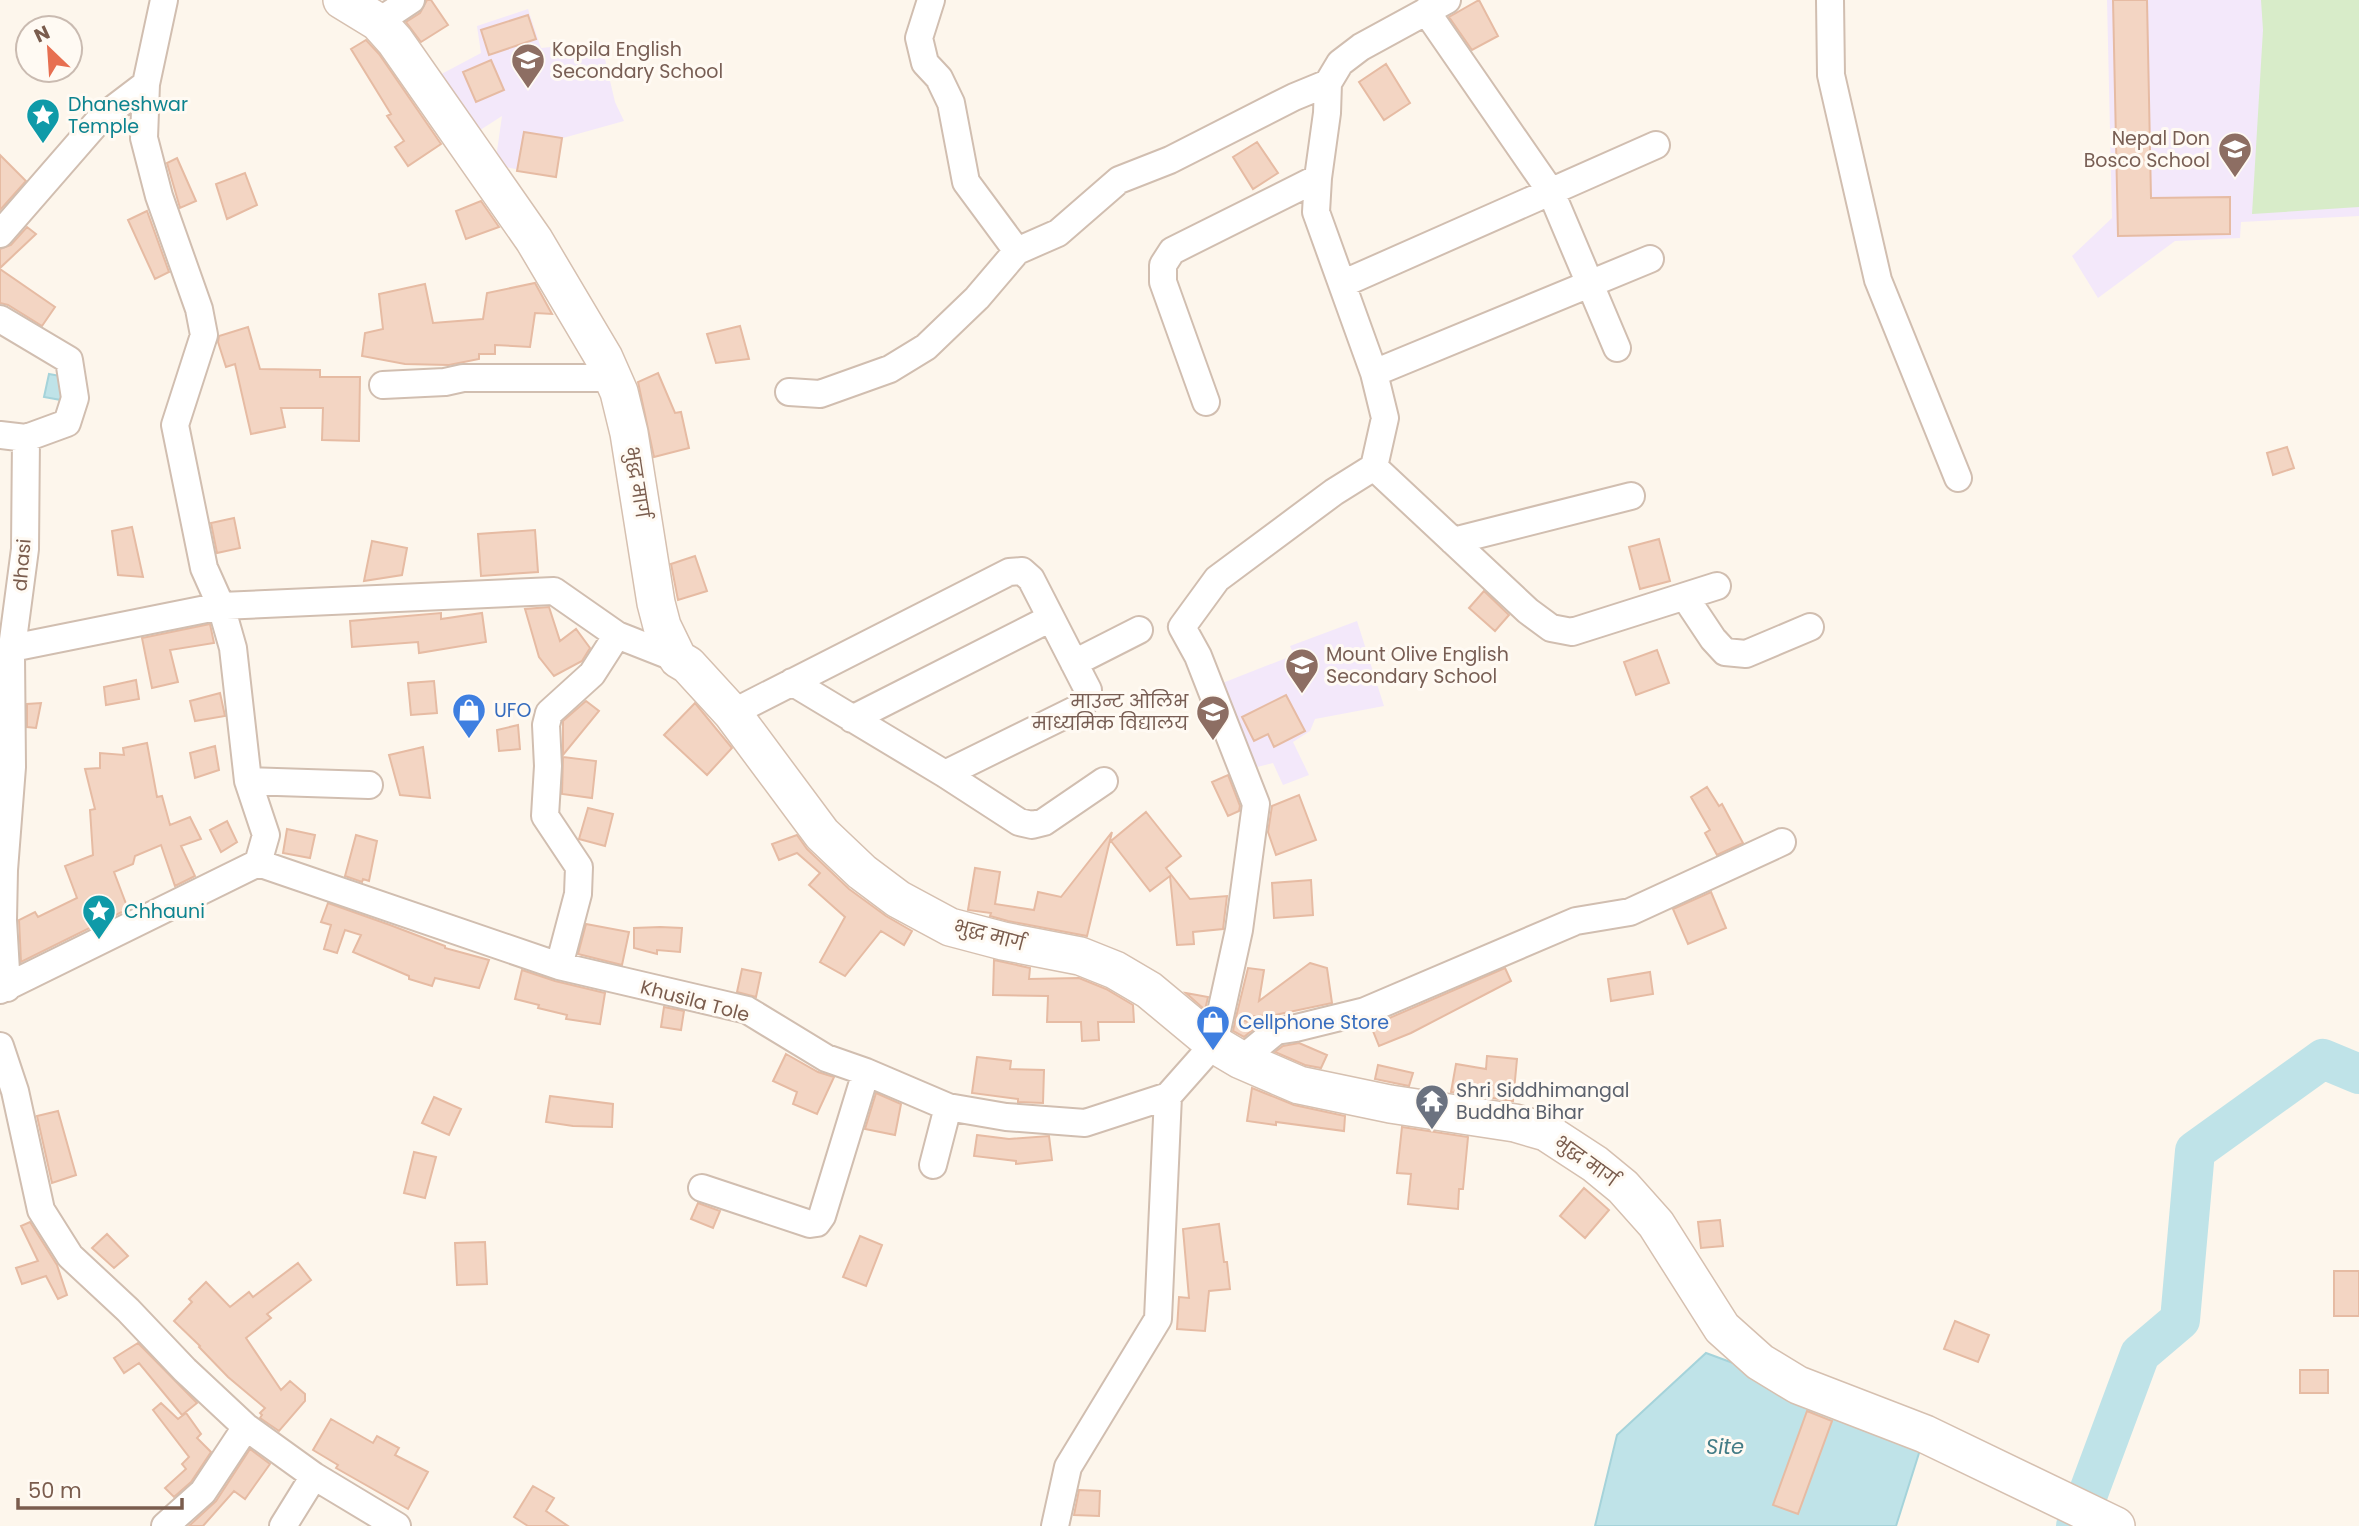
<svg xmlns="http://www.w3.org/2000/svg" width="2359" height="1526" viewBox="0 0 2359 1526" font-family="Poppins,'Noto Sans Devanagari',sans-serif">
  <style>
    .education { fill: #f3e8fa }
    .green { fill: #d8ecc9 }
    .water { fill: #bfe3e8; stroke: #a5d3da; stroke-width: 2 }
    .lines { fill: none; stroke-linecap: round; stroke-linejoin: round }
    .river { stroke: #bfe3e8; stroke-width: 40 }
    .building { fill: #f3d5c3; stroke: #e6bba3; stroke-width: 2 }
    .street-casing { stroke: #d1beb0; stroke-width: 30 }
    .secondary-casing { stroke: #d6c0b0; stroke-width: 40 }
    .street { stroke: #fff; stroke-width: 26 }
    .secondary { stroke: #fff; stroke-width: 37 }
    .labels { text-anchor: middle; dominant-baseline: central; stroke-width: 6; stroke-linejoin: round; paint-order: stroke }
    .education-label { font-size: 19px; fill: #785e54; stroke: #fffaf3; text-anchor: start }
    .culture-label { font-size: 19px; fill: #0d838f; stroke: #fffaf3; text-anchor: start }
    .street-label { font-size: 19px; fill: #7a5c4d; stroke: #fffaf3 }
    .shop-label { font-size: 19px; fill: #366cbe; stroke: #fffaf3; text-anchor: start }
    .worship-label { font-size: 19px; fill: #5b616d; stroke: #fffaf3; text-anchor: start }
    .water-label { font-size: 21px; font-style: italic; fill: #437c86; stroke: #fffaf3 }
  </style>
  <rect width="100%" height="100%" fill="#fdf6ec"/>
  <path class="education" d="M2107 0H2359V216L2241 222 2240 238 2175 241 2098 298 2072 256 2112 218Z
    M528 9 541 48 601 42 615 102 624 121 563 138 556 177 495 165 502 116 474 134 434 78 481 53 477 26Z
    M1357 621 1384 706 1315 719 1310 731 1293 742 1309 775 1283 785 1273 763 1253 768 1220 684 1294 655 1290 646Z"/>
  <path class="green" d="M2261 0H2359V207L2252 214 2263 30Z"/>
  <path class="water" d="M49 374 66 377 61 400 44 397Z
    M1706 1353 1925 1434 1896 1526H1595L1617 1435Z"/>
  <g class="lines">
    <path class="river" d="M2076 1526 2140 1354 2180 1320 2195 1151 2323 1059 2359 1074"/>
  </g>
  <path class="building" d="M427 0H431L448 25 421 42 406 22 420 13Z
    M1479 0 1498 36 1472 50 1449 17Z
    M2113 0H2147L2151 198 2230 197V234L2118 236Z
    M528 15 536 39 489 55 481 30Z
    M366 40 379 54 441 144 408 166 395 147 404 141 387 116 391 114 351 49Z
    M491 60 504 90 476 102 463 72Z
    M1386 64 1410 103 1384 120 1359 82Z
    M524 132 562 138 556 177 517 171Z
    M1257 142 1278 173 1253 189 1233 157Z
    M0 155 26 181 0 210Z
    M177 158 196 201 180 208 167 163Z
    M245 173 257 205 227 219 216 184Z
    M481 201 499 227 466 239 456 211Z
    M147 211 169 272 155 279 128 220Z
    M27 227 36 234 0 268V249L11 245Z
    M0 269 55 307 42 326 8 305 0 303Z
    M535 283 552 314 535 313 530 347 495 345V354H479V359L449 365 405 364 362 356 365 333 383 329 379 294 425 284 433 323 483 319 487 293Z
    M740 326 749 359 716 363 707 334Z
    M248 327 260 369 320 370V377H360L359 441 322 440 323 408H281L285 427 251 434 235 364 226 367 218 342 219 336Z
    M658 373 675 413 681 412 689 448 654 457 638 382Z
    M2287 447 2294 468 2273 475 2267 453Z
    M234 518 240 548 217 553 211 523Z
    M132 527 143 577 118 575 112 531Z
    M535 530 538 572 481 576 478 534Z
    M1659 539 1670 581 1640 589 1629 547Z
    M372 541 407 548 402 575 364 581Z
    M695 556 707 591 678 600 671 564Z
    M1484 591 1509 615 1495 631 1469 608Z
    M549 607 560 641 576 629 590 648 582 661 554 676 539 657 525 609Z
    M441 613V619L482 613 486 642 419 653 418 642 352 647 350 621Z
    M210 624 214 643 170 650 178 682 152 688 142 638Z
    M1657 650 1669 683 1636 695 1624 662Z
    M136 680 139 699 106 705 104 687Z
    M434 681 437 713 411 715 408 683Z
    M220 693 225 716 195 721 190 701Z
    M1286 695 1305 731 1274 747 1268 734 1254 741 1242 717Z
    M586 701 599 711 563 755V721Z
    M41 703 36 728 27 727V704Z
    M695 703 732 748 707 775 664 735Z
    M518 725 520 749 499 751 497 730Z
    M147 743 157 797 162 796 170 825 190 817 201 839 181 846 195 876 175 886 161 845 135 856 133 864 114 872 128 909 21 962 19 920 35 912 38 917 77 898 65 866 93 855 90 810 95 809 85 769 100 768V753L124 755 123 748Z
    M215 746 219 770 195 778 190 753Z
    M423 747 430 798 400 795 389 755Z
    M563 757 596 761 592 798 562 794Z
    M1228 775 1240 806 1239 811 1228 816 1212 782Z
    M1707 787 1719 806 1722 804 1743 843 1717 855 1705 833 1710 830 1691 797Z
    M1299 795 1316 840 1276 855 1268 832 1272 806Z
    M588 808 613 814 605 846 579 839Z
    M1146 812 1181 856 1166 868 1190 899 1227 896 1223 929 1193 932 1194 944 1177 945 1170 876 1150 891 1111 841Z
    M227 821 237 842 221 852 210 830Z
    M287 829 315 835 310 858 283 853Z
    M1112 832 1087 936 1008 921 990 916 991 913 968 910 975 868 1000 872 995 904 1034 910 1038 892 1061 897Z
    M356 835 377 841 369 881 363 879 362 882 345 876Z
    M797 835 807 849 849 889 886 916 912 931 904 945 881 931 845 976 820 962 845 917 809 885 820 873 797 853 779 860 772 844Z
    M1311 880 1313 915 1274 918 1272 883Z
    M1711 892 1726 928 1688 944 1673 909Z
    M328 903 390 925 445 946V948L489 960 479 988 435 978 432 986 409 979V976L353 952 361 935 345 930 337 953 324 949 331 925 321 922Z
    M586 924 629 932 622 965 578 954Z
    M660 927 682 928 680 952 657 950V954L634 948V928Z
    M994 960 1030 968 1029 979 1079 978 1106 989 1133 1005 1134 1022H1098L1099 1040 1082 1041 1081 1022H1047L1048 996 993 995Z
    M1310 963 1327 968 1332 1003 1275 1015 1236 1017 1248 968 1264 970 1259 1001Z
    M1505 968 1511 981 1411 1033 1379 1046 1371 1026Z
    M742 969 761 973 756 997 737 992Z
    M522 970 555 981 605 993 600 1024 566 1019 567 1015 538 1008 539 1005 515 999Z
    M1650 972 1653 994 1611 1001 1608 979Z
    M1186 993 1208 997 1205 1010Z
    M664 1007 684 1011 681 1030 661 1027Z
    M1236 1017 1257 1026 1244 1037 1233 1031Z
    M1299 1043 1327 1055 1321 1068 1305 1065 1275 1052 1283 1046Z
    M786 1054 818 1072 834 1077 817 1114 793 1104 797 1092 773 1081Z
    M1487 1056 1517 1059 1513 1101 1451 1092 1456 1064 1486 1069Z
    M977 1057 1011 1061 1010 1069 1044 1070 1043 1103 1018 1102V1099L972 1093Z
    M1378 1065 1413 1073 1409 1086 1375 1079Z
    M1252 1088 1294 1105 1345 1116 1344 1131 1276 1122V1125L1247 1121Z
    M876 1093 901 1104 895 1135 865 1129Z
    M550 1096 613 1104 612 1127 573 1126 546 1122Z
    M434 1097 461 1109 449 1135 422 1123Z
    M58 1111 76 1175 52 1183 37 1116Z
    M1402 1127 1468 1137 1463 1189H1459L1458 1209 1408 1204 1411 1174 1397 1173Z
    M977 1135 1009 1139 1049 1136 1052 1160 1016 1164V1161L974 1156Z
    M414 1152 436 1157 425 1198 404 1193Z
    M1584 1188 1609 1210 1585 1238 1560 1216Z
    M698 1203 720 1211 713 1228 691 1219Z
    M1720 1220 1723 1246 1701 1248 1698 1222Z
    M30 1222 57 1265 67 1295 58 1299 46 1276 22 1284 16 1268 38 1261 21 1226Z
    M1219 1224 1224 1262H1227L1230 1289 1209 1291 1205 1331 1177 1329 1179 1297 1189 1298 1183 1229Z
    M107 1234 128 1256 114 1268 92 1248Z
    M860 1236 882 1245 866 1286 843 1277Z
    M485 1242 487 1284 457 1285 455 1243Z
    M298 1263 311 1280 267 1314 271 1318 246 1338 281 1390 290 1381 305 1394V1401L279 1431 260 1418 262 1415 260 1413 265 1408 228 1377 199 1347 200 1346 174 1321 192 1302 189 1299 206 1282 230 1307 249 1292 253 1297Z
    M2334 1271H2359V1316H2334Z
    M1955 1321 1989 1335 1978 1362 1944 1349Z
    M138 1343 197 1403 182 1415 139 1363 124 1373 114 1358Z
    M2300 1370H2328V1393H2300Z
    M161 1403 178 1419 186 1413 201 1434 197 1438 211 1452 191 1482 174 1497 165 1488 186 1469 182 1464 189 1457 153 1410Z
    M1807 1411 1832 1421 1798 1514 1773 1505Z
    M331 1419 373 1443 377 1436 399 1448 395 1455 428 1472 408 1509 336 1468 338 1465 313 1450Z
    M250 1449 270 1464 245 1499 234 1491 203 1526H189L216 1501Z
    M533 1486 554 1498 546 1511 568 1526H528L514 1517Z
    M1079 1490 1100 1491 1099 1516 1074 1515Z"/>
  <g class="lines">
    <g class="street-casing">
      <path id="street" d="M931 0 919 38 925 63 939 78 951 103 966 182 1017 251
        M1830 0 1831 75 1878 280 1958 478
        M1426 11 1551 192 1617 348
        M378 22 411 0
        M146 84 144 138 159 196 199 309 204 335 175 425 204 568 221 606 233 648 248 781 266 835 258 863
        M0 234 100 119 146 84 164 0
        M1342 284 1656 145
        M0 319 69 360 75 398 67 423 26 438 0 435
        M1374 373 1650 259
        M383 385 445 382 463 378H613
        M789 392 820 394 890 369 926 347 977 298 1017 251 1058 233 1119 180 1170 160 1294 97 1328 83
        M1206 402 1163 282V265L1172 251 1318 178
        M1374 467 1385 418 1374 373 1316 212 1318 178 1327 113 1328 83 1340 63 1361 47 1447 0
        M1453 541 1631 496
        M1685 597 1713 639 1725 652 1746 654 1810 627
        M13 644 22 646 221 606 554 591 617 635 678 659
        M1074 663 1139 630
        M792 682 945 774 1019 822 1032 825 1044 822 1104 781
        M732 713 1009 572 1022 571 1031 579 1088 690 1086 700 1079 708 945 774
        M852 719 1051 618
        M248 781 369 785
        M258 863 559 966 747 1010 826 1058 866 1072 948 1107 1006 1117 1085 1123 1168 1096
        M559 966 578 894 579 867 545 816 548 766 546 725 549 713 592 674 617 635
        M7 988 3 920 4 870 12 767 11 655 25 549 26 438
        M0 990 258 863
        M0 1046 15 1091 41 1210 70 1256 128 1310 185 1370 246 1427 314 1476 397 1526
        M1241 1060 1276 1031 1296 1028 1365 1011 1576 921 1630 912 1782 842
        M933 1165 948 1107
        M702 1188 810 1224 817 1223 822 1216 866 1072
        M165 1526 203 1492 246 1427
        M283 1526 314 1476
        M1055 1526 1068 1467 1158 1319 1168 1096 1214 1044 1239 930 1256 804 1198 656 1182 627 1217 579 1334 492 1374 467 1528 611 1551 628 1572 632 1717 586"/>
    </g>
    <g class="secondary-casing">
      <path id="secondary" d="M342 0 378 22 395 41 534 240 604 358 619 392 629 433 656 603 662 626 678 659 688 665 732 713 822 834 862 872 898 899 950 927 1003 941 1080 956 1115 970 1149 990 1214 1044 1241 1060 1299 1085 1390 1104 1515 1123 1546 1132 1595 1164 1623 1187 1656 1224 1722 1328 1760 1362 1798 1385 1925 1434 2116 1526"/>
    </g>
    <use href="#street" class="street"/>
    <use href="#secondary" class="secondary"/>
  </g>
  <defs>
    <g id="school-pin" transform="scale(1.75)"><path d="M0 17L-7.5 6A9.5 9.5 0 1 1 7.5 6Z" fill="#8d6e63" stroke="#fffaf3"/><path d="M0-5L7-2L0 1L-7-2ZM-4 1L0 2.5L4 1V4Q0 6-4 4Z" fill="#fff"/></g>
    <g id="sight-pin" transform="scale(1.75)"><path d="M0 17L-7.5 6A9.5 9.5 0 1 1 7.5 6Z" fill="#0f9aa8" stroke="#fffaf3"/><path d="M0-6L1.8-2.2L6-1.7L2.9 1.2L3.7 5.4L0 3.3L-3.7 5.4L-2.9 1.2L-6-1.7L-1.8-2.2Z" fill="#fff"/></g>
    <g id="shop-pin" transform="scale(1.75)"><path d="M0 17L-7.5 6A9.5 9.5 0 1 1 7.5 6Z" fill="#3f7fe0" stroke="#fffaf3"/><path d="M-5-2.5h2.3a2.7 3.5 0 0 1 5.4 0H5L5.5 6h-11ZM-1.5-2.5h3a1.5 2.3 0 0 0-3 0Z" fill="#fff"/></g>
    <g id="temple-pin" transform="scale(1.75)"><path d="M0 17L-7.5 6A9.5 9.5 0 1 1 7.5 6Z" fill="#6b7280" stroke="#fffaf3"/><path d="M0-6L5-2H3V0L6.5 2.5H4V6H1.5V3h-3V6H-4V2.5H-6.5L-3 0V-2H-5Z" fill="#fff"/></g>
  </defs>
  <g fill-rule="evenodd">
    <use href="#school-pin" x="528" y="60"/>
    <use href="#sight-pin" x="43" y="115"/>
    <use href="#school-pin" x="2235" y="149"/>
    <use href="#school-pin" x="1302" y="665"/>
    <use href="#shop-pin" x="469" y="710"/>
    <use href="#school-pin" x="1213" y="712"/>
    <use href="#sight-pin" x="99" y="911"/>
    <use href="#shop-pin" x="1213" y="1022"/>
    <use href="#temple-pin" x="1432" y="1101"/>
  </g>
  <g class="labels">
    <g class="education-label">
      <text x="552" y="49">Kopila English<tspan x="552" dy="22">Secondary School</tspan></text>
      <text x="2210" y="138" text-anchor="end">Nepal Don<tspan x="2210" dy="22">Bosco School</tspan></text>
      <text x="1326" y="654">Mount Olive English<tspan x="1326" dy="22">Secondary School</tspan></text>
      <text x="1188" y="701" text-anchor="end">माउन्ट ओलिभ<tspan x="1188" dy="22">माध्यमिक विद्यालय</tspan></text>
    </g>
    <g class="culture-label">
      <text x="68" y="104">Dhaneshwar<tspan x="68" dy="22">Temple</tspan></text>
      <text x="124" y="911">Chhauni</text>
    </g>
    <g class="street-label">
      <text transform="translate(637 482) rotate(81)">भुद्ध मार्ग</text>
      <text transform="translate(22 565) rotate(-85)">dhasi</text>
      <text transform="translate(989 935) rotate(15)">भुद्ध मार्ग</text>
      <text transform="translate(695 1001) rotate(15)">Khusila Tole</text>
      <text transform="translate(1586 1161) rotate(36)">भुद्ध मार्ग</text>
    </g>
    <g class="shop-label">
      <text x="494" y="710">UFO</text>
      <text x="1238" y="1022">Cellphone Store</text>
    </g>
    <g class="worship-label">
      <text x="1456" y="1090">Shri Siddhimangal<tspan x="1456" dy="22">Buddha Bihar</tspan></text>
    </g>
    <g class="water-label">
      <text x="1725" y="1446">Site</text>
    </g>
  </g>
  <g transform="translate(49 49) rotate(335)"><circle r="33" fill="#fffaf3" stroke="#cabbb1" stroke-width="2"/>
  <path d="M0-5L12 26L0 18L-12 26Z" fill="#e76f51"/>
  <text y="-10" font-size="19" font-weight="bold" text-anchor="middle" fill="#7a5c4d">N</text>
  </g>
  <path d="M18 1498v10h164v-10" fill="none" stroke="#7a5c4d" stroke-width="3.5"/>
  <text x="28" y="1498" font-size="21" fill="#7a5c4d" stroke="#fffaf3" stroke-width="5" paint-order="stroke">50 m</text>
</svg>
